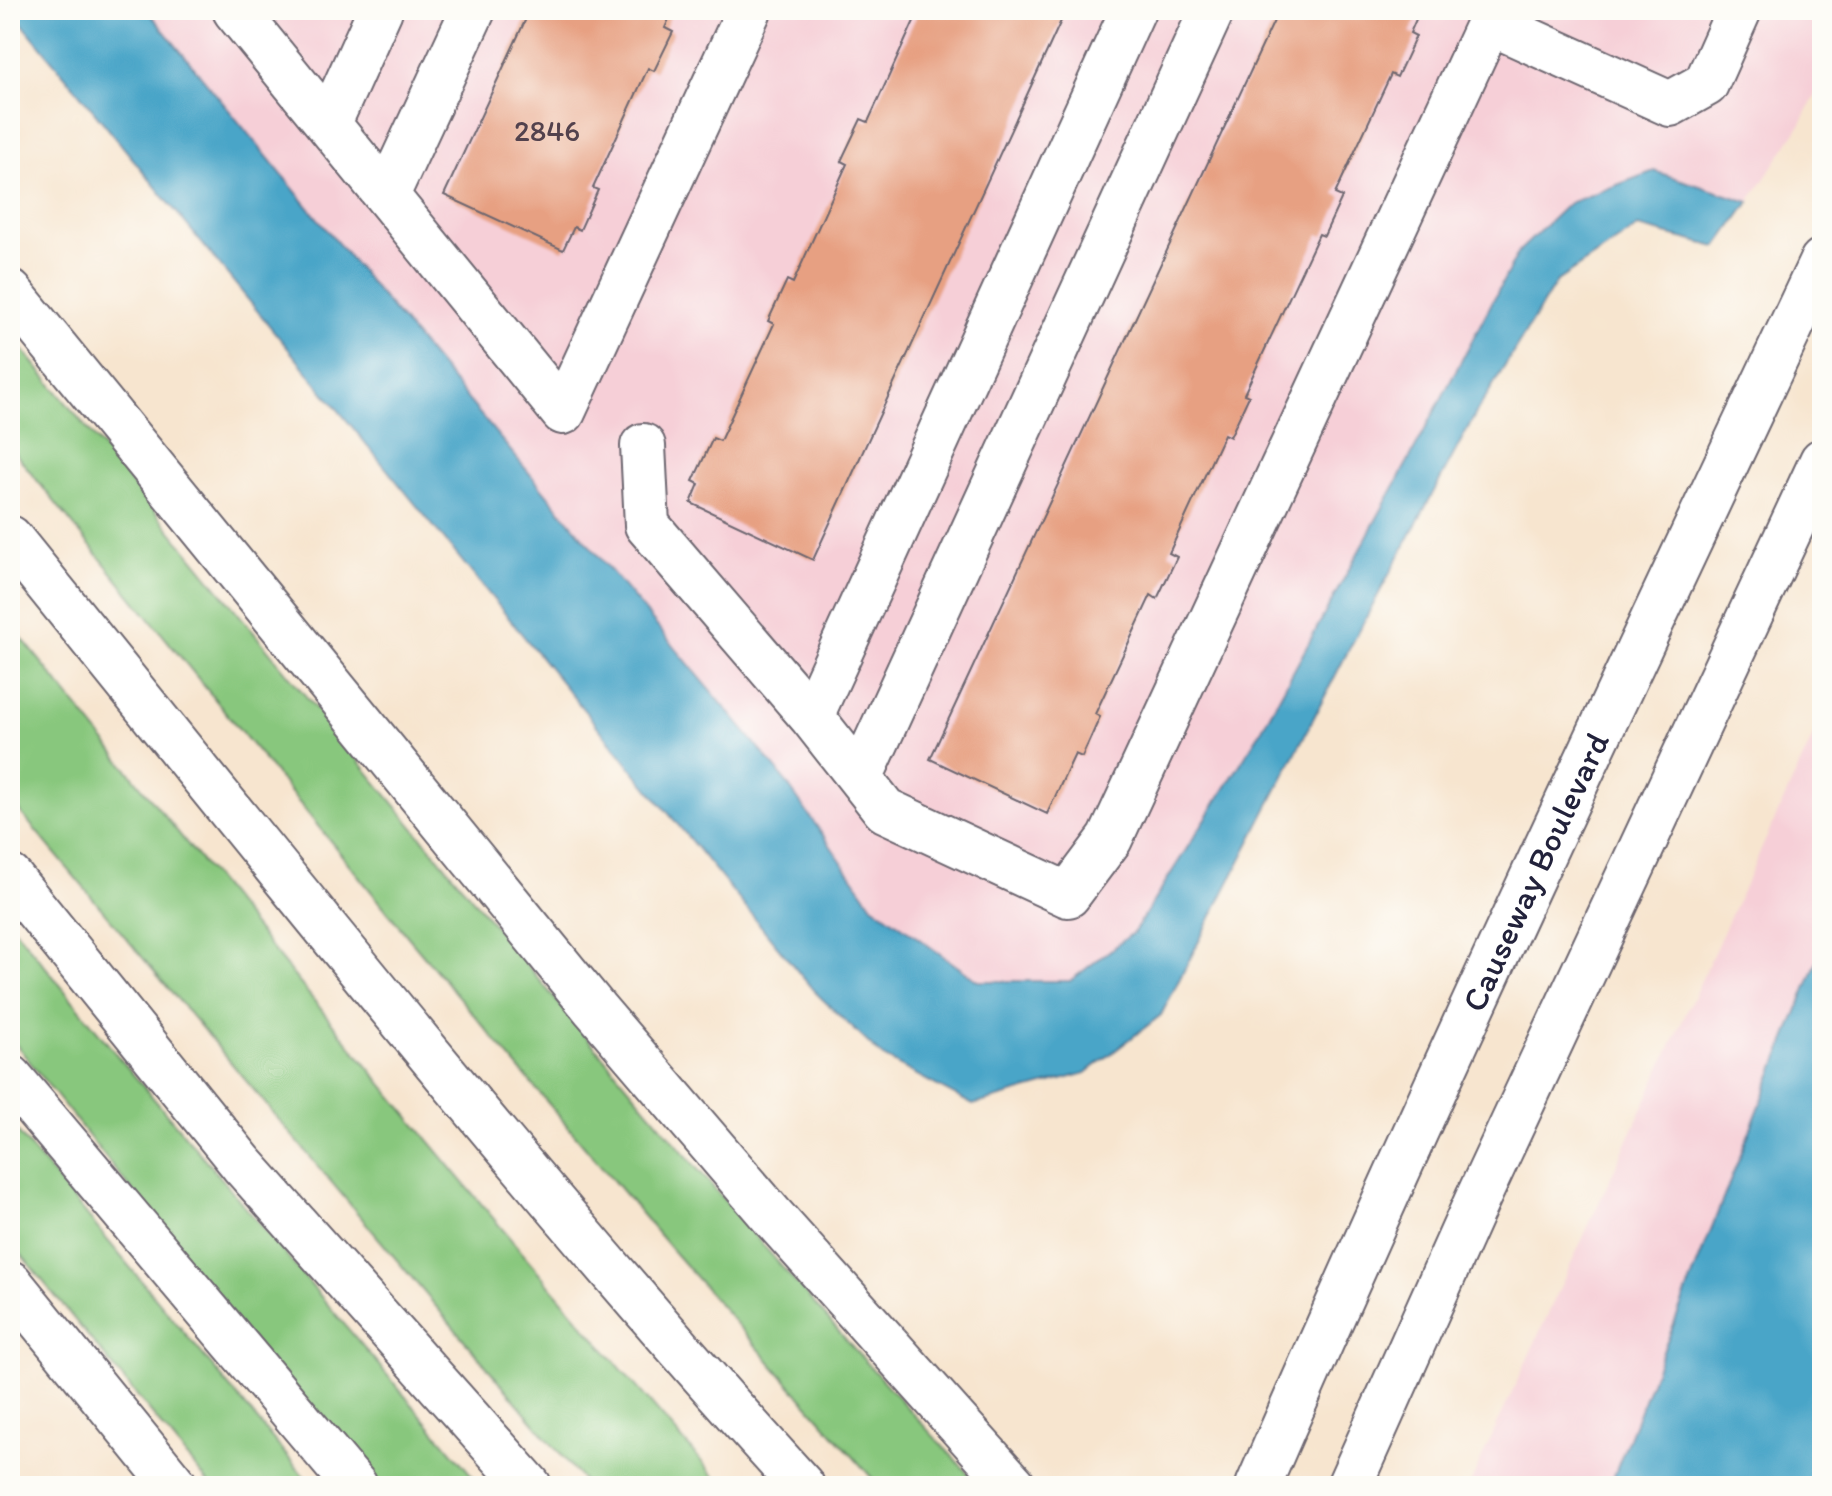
<svg xmlns="http://www.w3.org/2000/svg" width="1832" height="1496" viewBox="0 0 1832 1496" font-family="Itim,sans-serif">
  <style>
    .built { fill: #f6cfd7 }
    .green { fill: #88c77d; stroke: #55745c; stroke-width: 2 }
    .water { fill: #4aa5c8; stroke: #366482; stroke-width: 2 }
    .building { fill: #e7a082 }
    .lines { fill: none; stroke-linecap: round; stroke-linejoin: round }
    .minor-casing { stroke: #6d666f; stroke-width: 48 }
    .major-casing { stroke: #6d666f; stroke-width: 48 }
    .highway-casing { stroke: #6d666f; stroke-width: 48 }
    .minor { stroke: #fff; stroke-width: 44 }
    .major { stroke: #fff; stroke-width: 44 }
    .highway { stroke: #fff; stroke-width: 44 }
    .labels { text-anchor: middle; dominant-baseline: central; stroke-width: 6; stroke-linejoin: round; paint-order: stroke }
    .number-label { font-size: 30px; fill: #53424d }
    .street-label { font-size: 34px; fill: #22223b; stroke: #fdfcf7 }
  </style>
  <rect width="100%" height="100%" fill="#fdfcf7"/>
  <filter id="ink" filterUnits="userSpaceOnUse"><feTurbulence type="fractalNoise" baseFrequency=".0125" numOctaves="2"/><feDisplacementMap in="SourceGraphic" scale="16" xChannelSelector="R" yChannelSelector="G"/><feConvolveMatrix kernelMatrix="1 2 1 2 8 2 1 2 1" color-interpolation-filters="sRGB"/></filter>
  <filter id="wash" filterUnits="userSpaceOnUse"><feTurbulence type="fractalNoise" baseFrequency=".006" numOctaves="4" result="noise"/><feDisplacementMap in="SourceGraphic" scale="32" xChannelSelector="R" yChannelSelector="G"/><feGaussianBlur stdDeviation="1.8" result="paint"/><feColorMatrix in="noise" values="0 0 0 0 0 0 0 0 0 0 0 0 0 0 0 0 0 1.4 0 .05"/><feComposite in="paint" operator="in"/></filter>
  <g filter="url(#wash)">
    <rect width="100%" height="100%" fill="#f7e5cf"/>
    <path class="built" d="M148 10H1822V80L1801 124 1749 202 1654 171 1519 251 1418 443 1258 736 1134 932 1070 981H978L872 905 778 771 373 286Z
      M1822 717V1486H1469Z"/>
    <path class="green" d="M10 334C174 535 338 737 504 937 658 1124 814 1310 980 1486H879L671 1249 409 938 10 447Z
      M10 623C243 914 476 1206 723 1486H587L10 800Z
      M10 923 116 1054 481 1486H375L274 1370 10 1037Z
      M10 1123 312 1486H211L10 1241Z"/>
    <path class="water" d="M11 10H147L373 286 778 771 872 905 978 981H1070L1134 932 1258 736 1418 443 1519 251 1569 203 1654 171 1749 202 1717 247 1638 227 1557 281 1476 413 1348 651 1161 1015 1086 1073 973 1105 883 1057 814 991Z
      M1822 948V1406L1818 1415 1822 1422V1486H1610Z"/>
    <g id="blocks">
      <path class="building" d="M530 10H673L665 28 673 32 654 71 648 68 593 188 598 190 580 230 574 227 563 250 444 195Z
        M919 10H1066L813 560 691 503 699 484 693 481 713 438 720 441 774 324 768 321 787 280 793 283 847 164 841 161 861 119 868 122Z
        M1279 10H1420L1410 33 1416 36 1397 77 1391 74 1335 194 1342 197 1324 236 1319 234 1244 394 1249 396 1230 437 1224 434 1169 553 1177 557 1157 599 1151 595 1095 714 1100 717 1082 757 1075 754 1047 814 930 759Z"/>
    </g>
  </g>
  <g filter="url(#ink)">
    <use href="#blocks" fill-opacity="0" stroke="#6d666f" stroke-width="2"/>
    <g class="lines">
      <g class="minor-casing">
        <path id="minor" d="M235 10 563 412 749 10
          M1489 22 1670 104 1706 84 1739 10
          M329 123 380 10
          M387 195 473 10
          M643 446 647 525 811 716 885 810 1068 895 1110 839 1495 10
          M811 716 1133 10
          M860 778 1212 10"/>
      </g>
      <g class="major-casing">
        <g id="major">
          <path id="s1" d="M1258 1486C1437 1074 1630 667 1822 261"/>
          <path d="M1349 1486 1478 1198 1822 461"/>
        </g>
      </g>
      <g class="highway-casing">
        <path id="highway" d="M10 292 595 1009 772 1216 1014 1486
          M10 538C269 858 525 1182 802 1486
          M10 877 242 1164 529 1486
          M10 1077 355 1486
          M10 1283 175 1486"/>
      </g>
      <use href="#minor" class="minor"/>
      <use href="#major" class="major"/>
      <use href="#highway" class="highway"/>
    </g>
  </g>
  <g class="labels">
    <g class="number-label">
      <text x="547" y="130">2846</text>
    </g>
    <g class="street-label">
      <text stroke="none"><textPath href="#s1" startOffset="674">Causeway Boulevard</textPath></text>
    </g>
  </g>
  <rect width="1832" height="1496" fill="none" stroke="#fdfcf7" stroke-width="40"/>
</svg>
